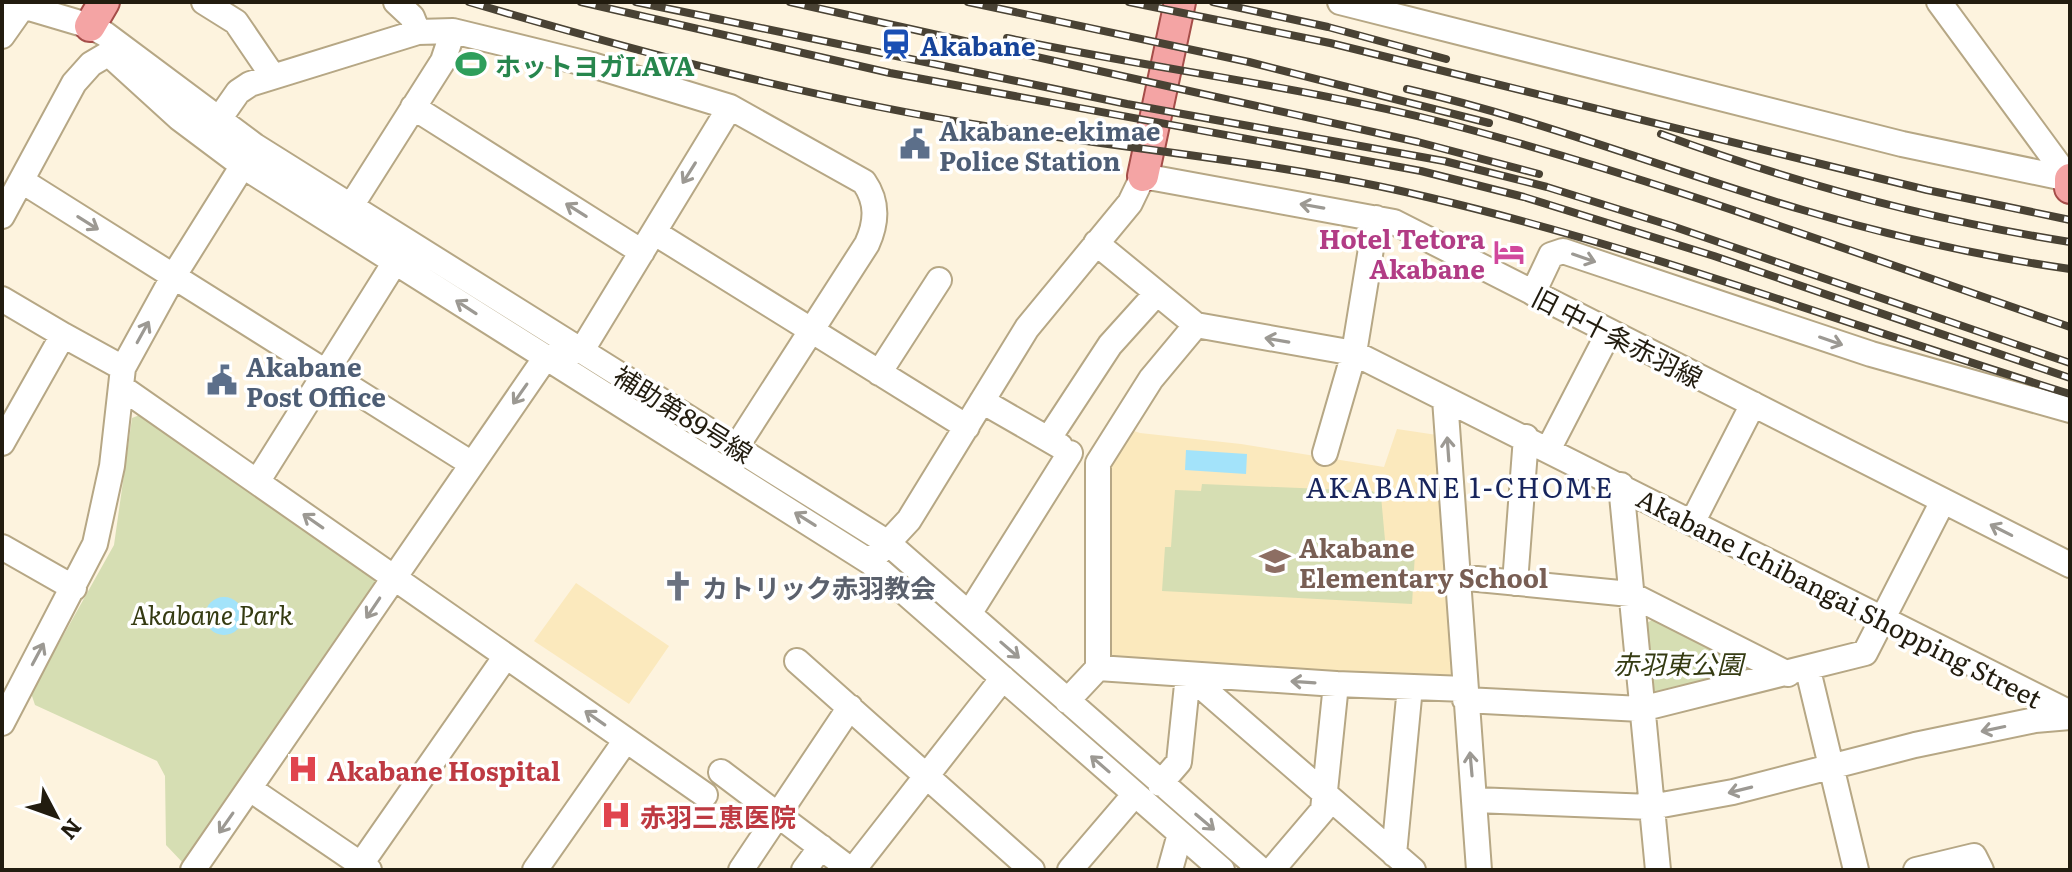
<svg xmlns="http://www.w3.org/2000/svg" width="2072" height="872" viewBox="0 0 2072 872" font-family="Literata,'Noto Sans JP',serif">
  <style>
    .built { fill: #fbe9bd }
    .green { fill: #d6deb3 }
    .water { fill: #a3e3fa }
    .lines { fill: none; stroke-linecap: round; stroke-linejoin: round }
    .minor-casing { stroke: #b6a785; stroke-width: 28 }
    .major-casing { stroke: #a54d49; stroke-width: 34 }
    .minor { stroke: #fff; stroke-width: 24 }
    .major { stroke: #f4a4a4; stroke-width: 30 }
    .rail-casing { stroke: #494234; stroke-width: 8 }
    .rail { stroke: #fff; stroke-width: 5; stroke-dasharray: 15; stroke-linecap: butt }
    .oneway { stroke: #9c9993 }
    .labels { text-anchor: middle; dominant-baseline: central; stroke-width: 7; stroke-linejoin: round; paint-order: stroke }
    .transit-label { font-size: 26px; font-weight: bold; fill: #164399; stroke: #fff; text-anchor: start }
    .leisure-label { font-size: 26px; font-weight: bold; fill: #27864d; stroke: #fff; text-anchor: start }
    .service-label { font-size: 26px; font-weight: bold; fill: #4e5e75; stroke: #fff; text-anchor: start }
    .hotel-label { font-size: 26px; font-weight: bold; fill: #b23c85; stroke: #fff; text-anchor: end }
    .street-label { font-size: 26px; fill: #221c0f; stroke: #fff }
    .education-label { font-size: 26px; font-weight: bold; fill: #785e54; stroke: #fff; text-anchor: start }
    .worship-label { font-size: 26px; font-weight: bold; fill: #5b616d; stroke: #fff; text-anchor: start }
    .park-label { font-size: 26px; font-style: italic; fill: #353b12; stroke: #fff }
    .health-label { font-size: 26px; font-weight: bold; fill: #be3a42; stroke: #fff; text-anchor: start }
    .neighbourhood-label { font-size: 28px; letter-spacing: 2px; fill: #18255c; stroke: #fff }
  </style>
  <rect width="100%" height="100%" fill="#fdf3de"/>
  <path class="built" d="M1125 428 1140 433 1241 444 1384 467 1397 429 1437 435 1457 674 1449 684 1111 663 1102 654 1105 463Z
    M576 583 669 646 629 704 534 641Z"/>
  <path class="green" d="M145 413 377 577V581L184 864 166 845 165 776 157 761 35 705 31 693 114 545 132 418Z
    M1202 484 1372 491 1381 496 1386 551 1415 553 1412 604 1162 591 1165 547H1171L1175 490 1201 491Z
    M1658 616 1749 661 1747 678 1661 698 1650 690 1644 625Z"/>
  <path class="water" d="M1186 450 1247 454 1246 474 1185 470Z
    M205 616a19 19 0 1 1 38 0a19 19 0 1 1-38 0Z"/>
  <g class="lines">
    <g class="minor-casing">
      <path id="minor" d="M9 2 90 26 105 34 255 146 888 543 1261 870
        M204 2 236 22 272 75
        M396 2 412 17 418 32
        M1340 2 1902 144 2069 179
        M1939 2 2069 179
        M2 36 26 2
        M112 57 179 118 243 166 870 562 1222 870
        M413 107 642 252
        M210 132 238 92 250 84 418 32 453 31 592 65 730 107 864 182C878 202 877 222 867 244L737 446
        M22 181 472 464
        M351 206 443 61 453 31
        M2 216 74 83 91 64 108 54
        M655 233 967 427
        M1096 243 1196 325 1354 353 2070 713
        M1533 293 1551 255 1563 251 1871 354 2070 410
        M2 299 63 335 2 443
        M63 335 123 368
        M879 373 939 280
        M124 389 705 795
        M1445 399 1479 870
        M982 401 1060 446
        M1049 438 1110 345 1156 294
        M1549 448 1609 332
        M1325 453 1354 353 1376 218
        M257 482 395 262
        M1621 485 1658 870
        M1693 521 1753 404
        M2 547 74 588
        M870 562 909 520 1027 328 1130 203 1143 176 1394 222 2070 565
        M1457 577 1630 594 1788 674
        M1515 583 1526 437
        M969 614 1070 453
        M797 661 1032 870
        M1098 668 1336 684 1465 689
        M1808 670 1856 870
        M1188 675 1413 870
        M1465 700 1641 709 1865 653 1943 501
        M1067 701 1098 668V463L1151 379 1196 325
        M2 723 95 544 112 466 123 368 173 277 250 154
        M721 772 851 870
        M1160 784 1179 762 1188 675
        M250 789 369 870
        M1475 800 1651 807 1733 792 1915 745 2035 720 2070 717
        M1394 854 1410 687
        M361 864 506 656
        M193 870 546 357 582 350 730 107
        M535 870 626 740
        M741 870 850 707
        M804 870 821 847
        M853 870 1003 678
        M1070 870 1135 794
        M1170 870 1180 834
        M1272 870 1323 810 1336 684
        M1916 870 1974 856 1981 870"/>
    </g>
    <g class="major-casing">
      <path id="major" d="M90 26 104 2
        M1143 176 1180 2
        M2070 179V188"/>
    </g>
    <use href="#minor" class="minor"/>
    <use href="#major" class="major"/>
    <g class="rail-casing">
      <path id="rail" d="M469 2C638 52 810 98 985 126 1132 150 1282 162 1427 197 1646 248 1856 328 2070 394
        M581 2 890 73 1421 171 1524 197 1714 256 2070 378
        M636 2 1127 104 1444 161 1547 187 1672 226 2070 363
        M790 2 1418 142 1539 174
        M968 2 1249 62 1489 123
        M1129 2 1330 43 1927 190 2070 220
        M1213 2 1328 27 1446 59
        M1007 38C1153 69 1301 86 1445 123 1657 178 1863 256 2070 327
        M1407 89C1542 120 1670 171 1803 210 1890 236 1980 256 2070 269
        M1661 134C1794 183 1930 220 2070 242"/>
    </g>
    <use href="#rail" class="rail"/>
  </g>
  <defs><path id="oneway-shaft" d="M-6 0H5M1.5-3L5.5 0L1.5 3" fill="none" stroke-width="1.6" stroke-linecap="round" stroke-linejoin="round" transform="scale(2)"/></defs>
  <g class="oneway">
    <use href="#oneway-shaft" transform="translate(689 173) rotate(122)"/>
    <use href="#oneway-shaft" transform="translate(1312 206) rotate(-170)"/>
    <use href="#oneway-shaft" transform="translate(576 210) rotate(-148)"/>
    <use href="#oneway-shaft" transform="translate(88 223) rotate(32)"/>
    <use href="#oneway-shaft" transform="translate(1584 258) rotate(19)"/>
    <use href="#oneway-shaft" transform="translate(466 307) rotate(-147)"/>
    <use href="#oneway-shaft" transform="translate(143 332) rotate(-61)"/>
    <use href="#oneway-shaft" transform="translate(1277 340) rotate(-170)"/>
    <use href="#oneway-shaft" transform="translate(1831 341) rotate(19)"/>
    <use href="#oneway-shaft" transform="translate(520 394) rotate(125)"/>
    <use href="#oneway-shaft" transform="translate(1448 449) rotate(-94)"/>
    <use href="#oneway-shaft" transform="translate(805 519) rotate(-148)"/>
    <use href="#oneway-shaft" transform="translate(313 521) rotate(-145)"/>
    <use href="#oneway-shaft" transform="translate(2001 530) rotate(-153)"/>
    <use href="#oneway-shaft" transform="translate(373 608) rotate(124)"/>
    <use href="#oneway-shaft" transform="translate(1010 650) rotate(41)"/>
    <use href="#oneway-shaft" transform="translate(38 654) rotate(-62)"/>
    <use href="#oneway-shaft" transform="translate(1303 682) rotate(-176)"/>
    <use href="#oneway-shaft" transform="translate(595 718) rotate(-145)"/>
    <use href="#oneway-shaft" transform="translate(1993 729) rotate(168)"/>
    <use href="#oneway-shaft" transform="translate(1100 764) rotate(-139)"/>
    <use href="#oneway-shaft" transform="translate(1471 764) rotate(-95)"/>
    <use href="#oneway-shaft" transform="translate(1740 790) rotate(166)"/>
    <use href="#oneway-shaft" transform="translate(1205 822) rotate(40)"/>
    <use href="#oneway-shaft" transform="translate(226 823) rotate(125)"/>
  </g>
  <defs>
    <g id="station-bare" transform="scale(2.4)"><path d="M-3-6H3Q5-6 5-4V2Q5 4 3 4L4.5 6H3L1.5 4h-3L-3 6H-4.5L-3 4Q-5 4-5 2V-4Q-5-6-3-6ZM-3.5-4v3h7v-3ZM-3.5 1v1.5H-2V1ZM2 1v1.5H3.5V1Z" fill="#1a4fb4" stroke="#fff" stroke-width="2.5" paint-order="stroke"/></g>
    <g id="stadium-bare" transform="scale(2.4)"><path d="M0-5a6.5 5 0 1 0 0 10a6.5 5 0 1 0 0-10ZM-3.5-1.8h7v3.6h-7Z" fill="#2e9e5b" stroke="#fff" stroke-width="2.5" paint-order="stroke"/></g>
    <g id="civic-bare" transform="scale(2.4)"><path d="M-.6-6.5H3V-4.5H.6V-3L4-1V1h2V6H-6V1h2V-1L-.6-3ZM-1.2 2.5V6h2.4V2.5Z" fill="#5c6f8a" stroke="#fff" stroke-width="2.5" paint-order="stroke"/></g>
    <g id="hotel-bare" transform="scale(2.4)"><path d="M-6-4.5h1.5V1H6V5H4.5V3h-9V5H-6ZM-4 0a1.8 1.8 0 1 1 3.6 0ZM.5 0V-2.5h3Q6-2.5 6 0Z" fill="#d1479c" stroke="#fff" stroke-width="2.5" paint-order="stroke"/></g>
    <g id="school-bare" transform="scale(2.4)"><path d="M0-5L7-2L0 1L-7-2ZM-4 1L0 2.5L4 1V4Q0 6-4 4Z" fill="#8d6e63" stroke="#fff" stroke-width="2.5" paint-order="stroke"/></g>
    <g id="church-bare" transform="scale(2.4)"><path d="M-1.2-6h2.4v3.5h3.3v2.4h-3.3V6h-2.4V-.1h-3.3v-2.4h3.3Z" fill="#6b7280" stroke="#fff" stroke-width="2.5" paint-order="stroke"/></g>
    <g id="hospital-bare" transform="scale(2.4)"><path d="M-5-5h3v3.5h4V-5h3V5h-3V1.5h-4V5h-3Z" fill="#e0444e" stroke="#fff" stroke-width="2.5" paint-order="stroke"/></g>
  </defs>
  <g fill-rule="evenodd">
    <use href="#station-bare" x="896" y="44"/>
    <use href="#stadium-bare" x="471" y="64"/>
    <use href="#civic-bare" x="915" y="144"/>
    <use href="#hotel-bare" x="1509" y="252"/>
    <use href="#civic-bare" x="222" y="380"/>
    <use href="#school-bare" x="1275" y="561"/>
    <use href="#church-bare" x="678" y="586"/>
    <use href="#hospital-bare" x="303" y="769"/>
    <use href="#hospital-bare" x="616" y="815"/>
  </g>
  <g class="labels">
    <g class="transit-label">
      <text x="920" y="44">Akabane</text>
    </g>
    <g class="leisure-label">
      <text x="495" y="64">ホットヨガLAVA</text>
    </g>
    <g class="service-label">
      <text x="939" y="129">Akabane-ekimae<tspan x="939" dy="30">Police Station</tspan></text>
      <text x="246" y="365">Akabane<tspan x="246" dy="30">Post Office</tspan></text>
    </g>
    <g class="hotel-label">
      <text x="1485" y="237">Hotel Tetora<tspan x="1485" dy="30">Akabane</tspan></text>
    </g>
    <g class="street-label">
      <text transform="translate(1618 336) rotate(27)">旧 中十条赤羽線</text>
      <text transform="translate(684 413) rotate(32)">補助第89号線</text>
      <text transform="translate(1840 597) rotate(27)">Akabane Ichibangai Shopping Street</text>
    </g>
    <g class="education-label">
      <text x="1299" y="546">Akabane<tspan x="1299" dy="30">Elementary School</tspan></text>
    </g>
    <g class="worship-label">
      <text x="702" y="586">カトリック赤羽教会</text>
    </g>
    <g class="park-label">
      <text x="212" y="613">Akabane Park</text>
      <text x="1678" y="662">赤羽東公園</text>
    </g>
    <g class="health-label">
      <text x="327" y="769">Akabane Hospital</text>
      <text x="640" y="815">赤羽三恵医院</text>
    </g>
    <g class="neighbourhood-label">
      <text x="1460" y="486">AKABANE 1-CHOME</text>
    </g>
  </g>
  <rect width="2072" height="872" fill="none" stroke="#221c0f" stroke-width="8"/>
  <g transform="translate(56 816) rotate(131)" stroke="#ffffff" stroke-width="6" paint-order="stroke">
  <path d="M0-6L14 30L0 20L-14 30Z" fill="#221c0f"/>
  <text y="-12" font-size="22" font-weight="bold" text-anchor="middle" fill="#221c0f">N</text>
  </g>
</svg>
